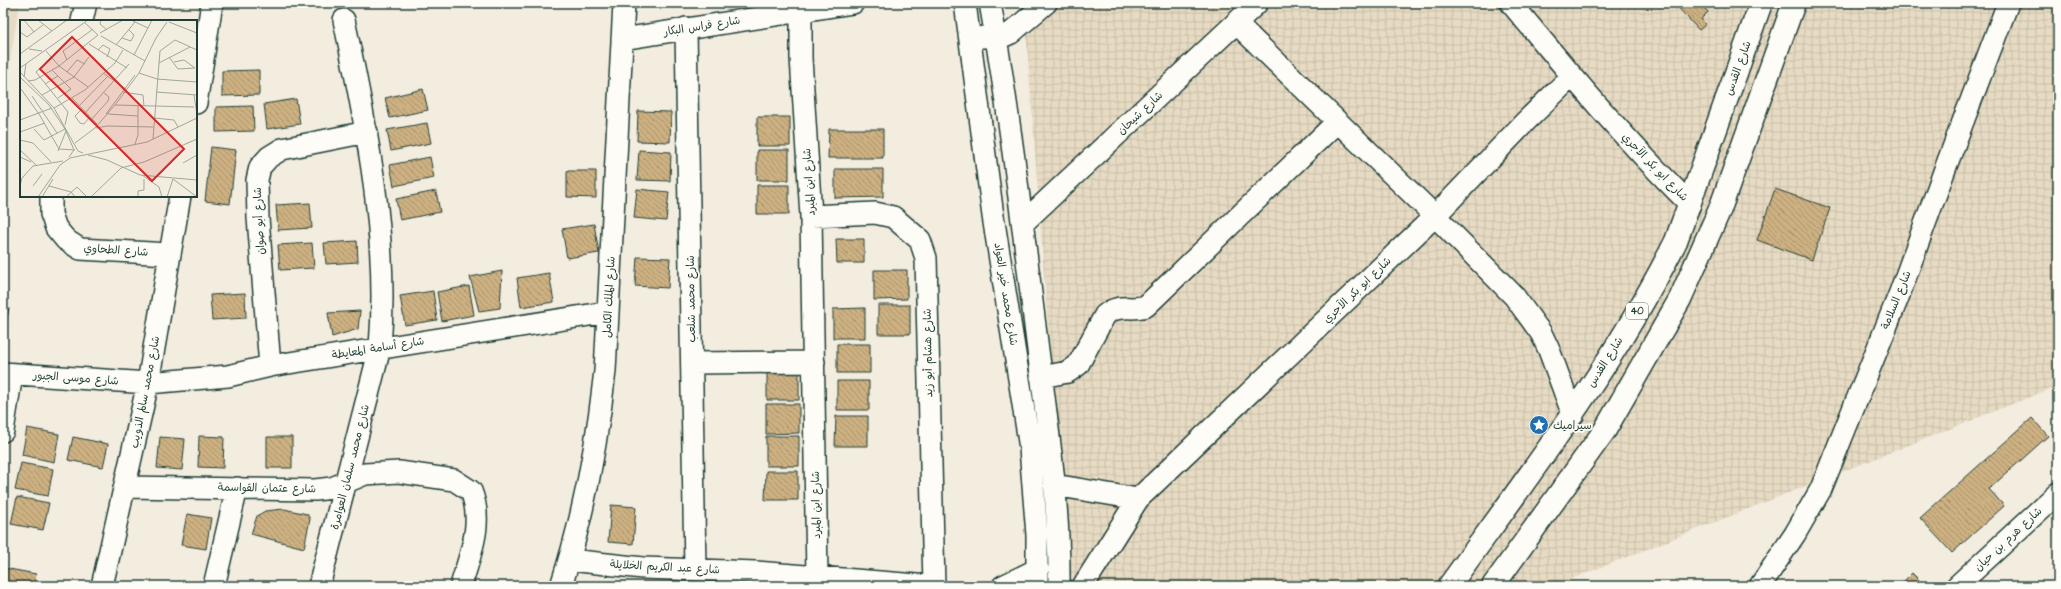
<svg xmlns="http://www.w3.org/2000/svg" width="2061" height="589" viewBox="0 0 2061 589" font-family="'Architects Daughter','Playpen Sans Arabic',sans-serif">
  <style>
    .built { fill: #e8dbc4 }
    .industrial { fill: url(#industrial-grid) }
    .building { fill: url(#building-back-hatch); stroke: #1f3d34 }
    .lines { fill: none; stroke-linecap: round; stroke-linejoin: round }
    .minor-casing { stroke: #1f3d34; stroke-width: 24 }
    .highway-casing { stroke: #1f3d34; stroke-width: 25 }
    .minor { stroke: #fdfcf7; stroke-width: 21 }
    .highway { stroke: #fdfcf7; stroke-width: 22 }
    .labels { text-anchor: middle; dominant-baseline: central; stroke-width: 3.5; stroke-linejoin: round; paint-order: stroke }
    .shield { fill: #fdfcf7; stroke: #62766e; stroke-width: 1 }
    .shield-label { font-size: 10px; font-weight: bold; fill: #1f3d34 }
    .street-label { font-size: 11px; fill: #1f3d34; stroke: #fdfcf7 }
    .poi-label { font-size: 11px; fill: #1f3d34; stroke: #fdfcf7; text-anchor: start }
    .inset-road { fill: none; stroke: #9ea79b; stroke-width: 1 }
    .view { fill: #d62828; fill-opacity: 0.15; stroke: #d62828; stroke-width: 2 }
    .inset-edge { fill: none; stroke: #1f3d34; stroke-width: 2 }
  </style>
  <defs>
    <pattern id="industrial-grid" width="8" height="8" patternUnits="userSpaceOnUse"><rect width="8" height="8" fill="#e8dbc4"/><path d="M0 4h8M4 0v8" fill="none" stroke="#c7bda9"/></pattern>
    <pattern id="building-back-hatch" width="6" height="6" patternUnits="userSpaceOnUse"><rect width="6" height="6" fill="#cdb182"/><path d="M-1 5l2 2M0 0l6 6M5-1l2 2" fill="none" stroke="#a6916b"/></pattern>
  </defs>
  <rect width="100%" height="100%" fill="#f3ede0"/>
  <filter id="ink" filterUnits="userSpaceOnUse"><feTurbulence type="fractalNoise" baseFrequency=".025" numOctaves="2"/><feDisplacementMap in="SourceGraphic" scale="8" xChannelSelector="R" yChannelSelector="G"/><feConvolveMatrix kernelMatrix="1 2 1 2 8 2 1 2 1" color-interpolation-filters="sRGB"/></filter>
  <g filter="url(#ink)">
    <path class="built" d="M3 3H20L3 100Z"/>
    <path class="industrial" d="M1024 3H2058V386L1554 586H1067Z"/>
    <path class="building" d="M1674 3H1711L1705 9 1708 12 1701 19 1706 24 1699 30Z
      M2043 3H2058V9Z
      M259 70V95L222 96V71Z
      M423 89 428 110 390 118 385 98Z
      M296 99 300 124 267 129 264 104Z
      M253 106 254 131 216 132V107Z
      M638 111 671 112 670 142 637 141Z
      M757 117H790V146H757Z
      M427 123 431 143 391 151 387 130Z
      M829 129H883V158H828Z
      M211 147 236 150 230 204 205 201Z
      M639 150 671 152 670 181 637 180Z
      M757 150H789V180H757Z
      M430 157 434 178 394 186 390 165Z
      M835 169H883V197L835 198Z
      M567 171H596V198L567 197Z
      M757 185H789V214H757Z
      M637 189 669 192 666 221 634 218Z
      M1775 189 1830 208 1812 260 1757 240Z
      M436 191 440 212 400 220 396 199Z
      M310 203 312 228 278 230 276 205Z
      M594 224 599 253 567 258 562 229Z
      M836 239H864V263H837Z
      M357 241 358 262 326 264 324 243Z
      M312 243 314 268 280 270 278 245Z
      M637 257 670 258 668 288 635 286Z
      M874 270H907V299L874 300Z
      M502 271 500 308 479 311 470 277Z
      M549 273 554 302 521 307 517 278Z
      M469 286 474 315 442 321 437 292Z
      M433 291 437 320 405 325 400 296Z
      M245 293 246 318 212 320 210 295Z
      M878 305H910V334H878Z
      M3 307 9 308 3 341Z
      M865 308V338H833V309Z
      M360 311 358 329 332 337 328 313Z
      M837 344H870V373H837Z
      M767 371H799V400H767Z
      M837 381H869V410H837Z
      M766 404H799V433L766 434Z
      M836 416H868V446H835Z
      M2032 418 2048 436 1989 489 2004 506 1952 553 1920 518Z
      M27 428 59 434 54 462 22 455Z
      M199 436 224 437 223 468 198 467Z
      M766 436H799V466H766Z
      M73 437 108 444 103 467 68 460Z
      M160 437 185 439 182 470 157 468Z
      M267 437H292V468H267Z
      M21 463 53 469 48 496 15 490Z
      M766 471H798V500H765Z
      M17 497 49 503 43 530 11 524Z
      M611 505 636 507 633 544 608 542Z
      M284 509 307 514 310 519 304 548 251 534 257 516 265 511Z
      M187 514 211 518 206 549 181 545Z
      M4 568 36 574 34 586H3Z
      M1912 573 1922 583 1920 586H1899Z"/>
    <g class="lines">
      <g class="minor-casing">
        <path id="minor" d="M801 3V58L811 216 817 577
          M965 3 993 216 1030 448 1037 535V586
          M990 3C1010 115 1023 229 1037 342 1047 423 1060 504 1059 586
          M1511 3C1568 72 1626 141 1690 204
          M82 21 86 3
          M1236 23 1435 216 1514 296 1541 333 1549 350 1573 415
          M686 28 695 569
          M983 37H1002L1011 33 1046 3
          M622 39 853 3
          M196 103 212 3
          M51 196V214L56 228 66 240 80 249 169 254
          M811 216 875 213 893 217 920 240 926 258 934 586
          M1023 223 1257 3
          M692 363 814 362
          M270 366 258 218 257 180 260 167 269 157 282 149 367 132
          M3 373 148 383 228 376 270 366 608 312
          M1041 377 1068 372 1078 365 1105 315C1118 303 1132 311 1146 306L1337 122
          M3 431 12 374
          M1054 485 1138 499
          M126 487 315 490 332 488 365 474 399 472 454 480 471 491C484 523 470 554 461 586
          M570 560 643 568 756 572 929 586
          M102 586 148 383 180 196
          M214 586 237 488
          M319 586 380 348C389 237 367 128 344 20
          M561 586C584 516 597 444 605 371L624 3
          M1003 586 1038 569
          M1083 586 1138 499 1435 216 1526 121 1572 76
          M1760 586 1795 534 1821 489 1899 295 1945 169 2008 3
          M1957 586 2058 493"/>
      </g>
      <g class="highway-casing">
        <path id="highway" d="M1449 586C1529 475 1614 365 1676 241L1761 3
          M1493 586 1605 430 1680 299 1720 209 1794 3"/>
      </g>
      <use href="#minor" class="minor"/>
      <use href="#highway" class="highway"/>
    </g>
  </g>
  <defs>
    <g id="sight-disc" transform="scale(1)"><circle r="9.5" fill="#1f6fb2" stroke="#fdfcf7"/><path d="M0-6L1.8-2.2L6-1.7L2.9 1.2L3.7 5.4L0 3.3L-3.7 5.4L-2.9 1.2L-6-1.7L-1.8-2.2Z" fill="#fff"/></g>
  </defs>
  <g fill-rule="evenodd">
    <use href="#sight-disc" x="1539" y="425"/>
  </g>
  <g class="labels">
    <rect class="shield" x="1626" y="303" width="22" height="16" rx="3"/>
    <g class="shield-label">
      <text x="1637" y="311">40</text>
    </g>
    <g class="street-label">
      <text transform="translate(702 26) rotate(-9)">شارع فراس البكار</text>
      <text transform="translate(1738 68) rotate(-70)">شارع القدس</text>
      <text transform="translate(1140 113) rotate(-43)">شارع شيحان</text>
      <text transform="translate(1655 167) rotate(46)">شارع ابو بكر الآجري</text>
      <text transform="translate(809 182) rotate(-94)">شارع ابن المبرد</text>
      <text transform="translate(259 221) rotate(-93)">شارع أبو صوان</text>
      <text transform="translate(116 250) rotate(4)">شارع الطحاوي</text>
      <text transform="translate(1357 290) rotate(-44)">شارع ابو بكر الآجري</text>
      <text transform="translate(1006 294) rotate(81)">شارع محمد خير العواد</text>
      <text transform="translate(609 297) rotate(-87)">شارع الملك الكامل</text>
      <text transform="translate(691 299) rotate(-91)">شارع محمد شلعب</text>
      <text transform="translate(1896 300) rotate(-68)">شارع السلامة</text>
      <text transform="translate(378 348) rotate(-9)">شارع أسامة المعايطة</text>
      <text transform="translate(928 353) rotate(-91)">شارع هشام أبو زيد</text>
      <text transform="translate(1605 362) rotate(-58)">شارع القدس</text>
      <text transform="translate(76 378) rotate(4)">شارع موسى الجبور</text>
      <text transform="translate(145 392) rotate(-79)">شارع محمد سالم الذويب</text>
      <text transform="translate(350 467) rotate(-76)">شارع محمد سلمان العوامرة</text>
      <text transform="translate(267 488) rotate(1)">شارع عثمان القواسمة</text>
      <text transform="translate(816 505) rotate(-91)">شارع ابن المبرد</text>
      <text transform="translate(2008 539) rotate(-43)">شارع هرم بن حيان</text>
      <text transform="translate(665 567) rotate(3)">شارع عبد الكريم الخلايلة</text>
    </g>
    <g class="poi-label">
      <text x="1553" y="425">سيراميك</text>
    </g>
  </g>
  <g transform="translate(20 20)">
    <rect width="177" height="177" fill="#f3ede0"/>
    <path class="inset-road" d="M4 0 14 12M18 0 32 11M81 0 80 4 87 10M111 0 128 8M149 2 177 13M65 3 78 15M0 12 7 17 23 5M80 13 103 0M81 16 125 41M102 18 111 21 114 15 109 10M69 24 107 48M96 25 115 2M9 29 22 31M78 30 83 25 90 29 87 37M26 31 39 46 68 67M0 34 47 0M114 35 132 0M149 37 158 49 175 48 164 40 154 42M32 38 16 52 48 92 45 105M47 40 43 31 73 9M139 43 170 27M0 48 68 0M32 50 51 69 38 78M0 52 34 88 58 131 63 133M47 52 57 40 65 44M83 53 106 69M119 53 137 59 177 62M0 57 29 85 45 109 54 130 49 137M4 57 6 44M8 61 15 60 39 46 78 15M25 64 38 56M1 69 19 94 39 129 55 130M103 72 123 75 124 86M136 72 177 75M22 75 54 57 69 37M174 75 177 95M12 76 37 113M52 78 77 104M95 85 174 87M59 86 88 56M34 88 65 70 95 43 103 30M62 89 55 96 60 103 64 104 69 98M65 93 109 44M86 94 115 55M88 94 118 96M134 98 154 100 158 107M0 100 32 88M71 100 88 81 89 77 84 73M76 108 87 106 133 107M14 109 24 120 45 109M0 112 25 103M133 119 140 31 155 20 177 30M0 120 13 123 31 142M55 123 75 108 95 85 119 53 136 18 147 2M115 124 118 115V85M0 130 16 145M38 131 46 111M68 135 87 140 120 155 177 160M0 137 11 142M163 143 177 135M122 155 139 167 142 177M153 159 177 177M0 166 2 158 13 146 43 141M13 166 22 154M29 166 51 172 55 177M18 177 40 145 50 138 127 122 177 98M22 177 33 159M46 177 57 167 67 177M71 177 101 148 124 142 177 119M118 177V171L124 170V159M147 177 153 159"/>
    <path class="view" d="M52 17 164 129 132 161 20 49Z"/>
    <rect width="177" height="177" class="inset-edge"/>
  </g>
  <rect width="2061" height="589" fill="none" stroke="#fdfcf7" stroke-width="16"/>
  <rect x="8" y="8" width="2045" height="573" fill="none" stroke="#1f3d34" stroke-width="1.5" filter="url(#ink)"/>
</svg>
